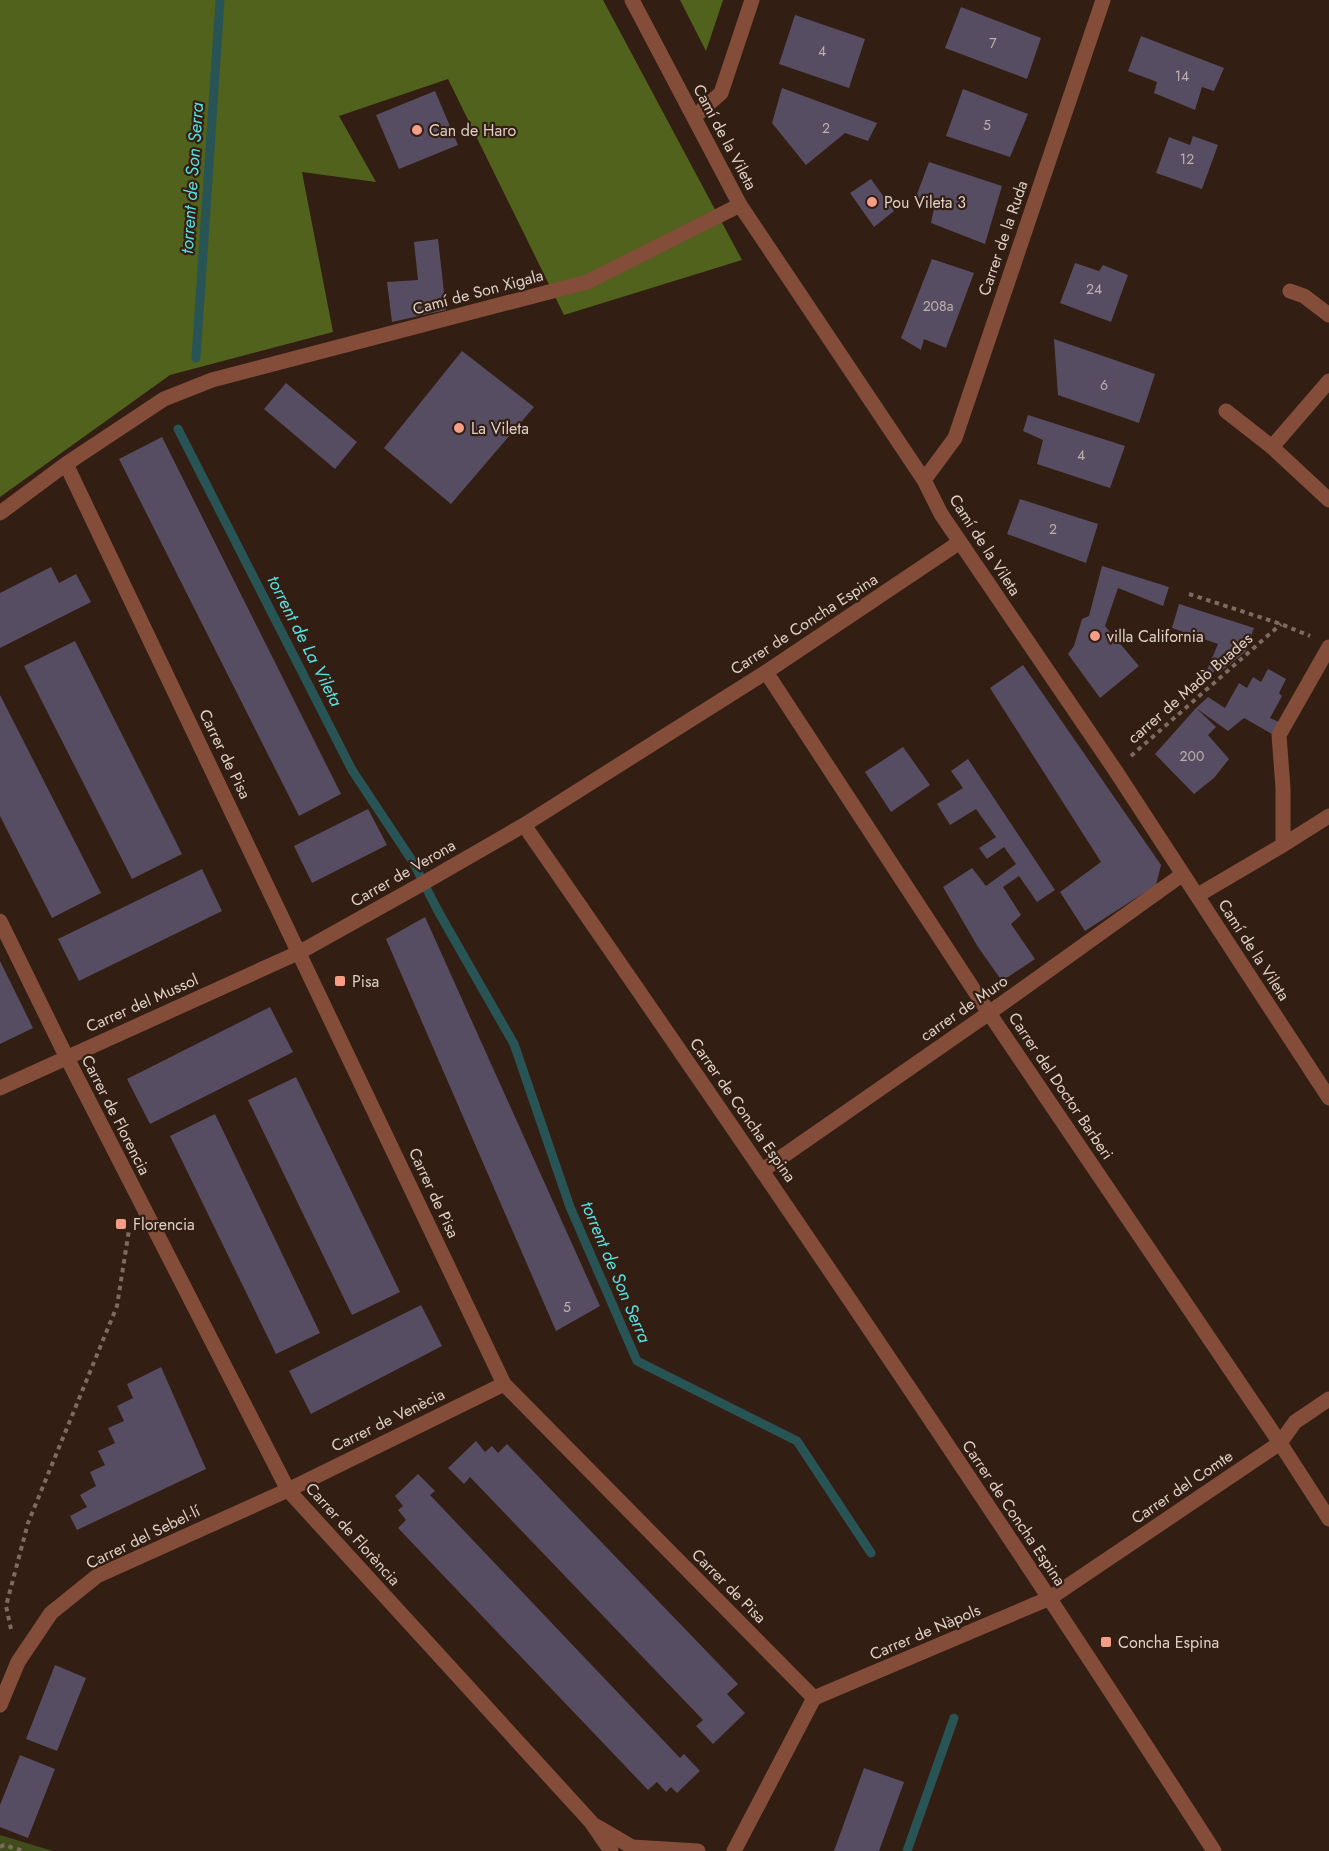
<svg xmlns="http://www.w3.org/2000/svg" width="1329" height="1851" viewBox="0 0 1329 1851" font-family="Jost,sans-serif">
  <style>
    .green { fill: #404d1b }
    .forest { fill: #51621d }
    .lines { fill: none; stroke-linecap: round; stroke-linejoin: round }
    .stream { stroke: #295455; stroke-width: 9 }
    .building { fill: #574d63 }
    .path { stroke: #7d6b61; stroke-width: 4; stroke-dasharray: 4.5 4.5; stroke-linecap: butt }
    .street { stroke: #844d39; stroke-width: 15 }
    .poi-dot { fill: #f49e88; stroke: #321e12; stroke-width: 2 }
    .labels { text-anchor: middle; dominant-baseline: central; stroke-width: 4.5; stroke-linejoin: round; paint-order: stroke }
    .number-label { font-size: 14px; fill: #bdb0b0 }
    .poi-label { font-size: 16px; fill: #dfd1c9; stroke: #321e12; text-anchor: start }
    .street-label { font-size: 16px; fill: #dfd1c9; stroke: #321e12 }
    .water-label { font-size: 18px; font-style: italic; fill: #54e2e5; stroke: #321e12 }
  </style>
  <rect width="100%" height="100%" fill="#321e12"/>
  <path class="green" d="M0 1835 53 1851H0Z"/>
  <path class="forest" d="M0 0H603L742 260 564 315 448 79 339 116 376 182 302 172 333 332 170 375 0 497Z
    M680 0H723L706 51Z"/>
  <g class="lines">
    <path class="stream" d="M196 358 220 0
      M178 429 352 770 413 862 438 911 514 1044 570 1207 637 1361 797 1441 871 1553
      M907 1851 954 1718"/>
  </g>
  <path class="building" d="M961 7 1041 38 1027 79 945 48Z
    M795 15 865 39 849 88 779 64Z
    M1141 36 1224 68 1214 91 1202 87 1195 110 1154 93 1157 82 1128 71Z
    M782 88 877 123 868 141 845 133 806 165 772 123Z
    M963 89 1028 114 1010 157 946 136Z
    M435 91 458 145 399 169 376 115Z
    M1193 136 1218 145 1202 189 1156 173 1169 137 1190 145Z
    M929 162 1002 186 985 244 931 223 935 204 916 197Z
    M871 179 894 211 874 227 850 193Z
    M438 239 446 310 392 322 387 282 418 280 414 242Z
    M932 259 974 273 946 348 924 339 921 350 901 338Z
    M1075 263 1099 271 1103 265 1128 275 1111 322 1060 303Z
    M1054 339 1155 374 1139 423 1058 395Z
    M462 351 534 407 451 504 384 448Z
    M286 383 357 442 335 469 264 409Z
    M1028 415 1125 446 1110 488 1037 464 1043 440 1023 431Z
    M162 437 341 794 299 816 119 459Z
    M1020 499 1098 524 1086 563 1007 534Z
    M1102 566 1169 587 1163 606 1118 588 1105 626 1139 666 1100 698 1068 654 1074 646 1082 619 1089 616Z
    M51 567 59 583 76 574 91 602 0 648V593Z
    M1179 604 1254 628 1246 651 1219 673 1214 671 1206 683 1200 680 1201 668 1207 670 1218 644 1172 628Z
    M75 641 182 854 132 879 24 666Z
    M1023 665 1161 865 1156 885 1085 931 1060 892 1101 862 990 688Z
    M1268 669 1286 679 1279 693 1282 696 1270 718 1279 722 1272 734 1244 718 1228 731 1196 708 1208 697 1225 708 1239 683 1247 688 1253 677 1261 682Z
    M0 695 101 893 52 918 0 816Z
    M1196 708 1216 727 1208 735 1229 759 1214 778 1194 794 1155 754Z
    M903 747 930 785 891 812 865 772Z
    M968 759 1055 890 1037 902 1019 876 1003 887 1021 915 1011 924 1035 959 1002 981 978 947 943 887 972 868 986 886 1016 864 1004 847 987 859 979 848 996 837 976 809 950 825 937 804 963 788 951 771Z
    M368 809 387 845 312 883 294 846Z
    M202 869 222 911 79 981 58 939Z
    M425 917 600 1306 556 1331 386 939Z
    M0 961 33 1028 0 1044Z
    M270 1007 293 1052 150 1124 127 1079Z
    M296 1077 400 1292 352 1315 248 1100Z
    M215 1114 320 1333 276 1354 170 1136Z
    M421 1305 442 1346 311 1414 289 1371Z
    M161 1367 206 1469 77 1530 70 1516 87 1507 80 1495 96 1486 90 1472 105 1465 98 1451 115 1443 108 1428 124 1421 117 1406 133 1398 127 1384Z
    M476 1441 485 1452 492 1446 498 1453 507 1444 738 1684 727 1694 745 1713 713 1744 696 1726 703 1720 470 1477 464 1484 448 1468Z
    M418 1474 435 1491 430 1495 680 1758 684 1754 700 1771 677 1793 671 1787 666 1792 657 1782 648 1790 398 1528 406 1520 398 1510 403 1506 395 1496Z
    M55 1665 86 1678 57 1751 26 1739Z
    M20 1755 55 1769 28 1838 0 1827V1805Z
    M864 1768 904 1782 879 1851H834Z"/>
  <g class="lines">
    <path class="path" d="M1189 594 1281 624 1310 636
      M1131 756 1281 624
      M11 1629 6 1606 28 1523 117 1306 129 1230
      M0 1847 4 1845 24 1851"/>
    <path class="street" d="M632 0 740 205 924 480 941 514 1115 770 1329 1098
      M694 117 721 93 752 0
      M1290 291 1304 296 1329 315
      M1329 381 1272 447 1329 500
      M1226 411 1272 447
      M66 464 504 1384 814 1698
      M924 480 955 438 1103 0
      M0 513 66 464 164 399 212 380 587 282 740 205
      M766 672 989 1013 1280 1443 1329 1519
      M524 825C759 1164 991 1504 1214 1851
      M1283 845 1329 816
      M1198 895 1283 845V788L1279 735 1329 647
      M0 921 66 1056 288 1490 591 1822 611 1851
      M0 1088 300 952 420 885 524 825 766 672 960 542
      M763 1170 989 1013 1183 874
      M814 1698 1050 1598 1280 1443 1295 1422 1329 1399
      M0 1705 18 1662 51 1613 97 1576 288 1490 504 1384
      M596 1826 632 1847 698 1851
      M734 1851 814 1698"/>
  </g>
  <g class="poi-dot">
    <circle cx="417" cy="130" r="6"/>
    <circle cx="872" cy="202" r="6"/>
    <circle cx="459" cy="428" r="6"/>
    <circle cx="1095" cy="636" r="6"/>
    <rect x="334" y="975" width="12" height="12" rx="3"/>
    <rect x="115" y="1218" width="12" height="12" rx="3"/>
    <rect x="1100" y="1636" width="12" height="12" rx="3"/>
  </g>
  <g class="labels">
    <g class="number-label">
      <text x="993" y="43">7</text>
      <text x="822" y="51">4</text>
      <text x="1182" y="76">14</text>
      <text x="987" y="125">5</text>
      <text x="826" y="128">2</text>
      <text x="1187" y="159">12</text>
      <text x="1094" y="289">24</text>
      <text x="938" y="306">208a</text>
      <text x="1104" y="385">6</text>
      <text x="1081" y="455">4</text>
      <text x="1053" y="529">2</text>
      <text x="1192" y="756">200</text>
      <text x="567" y="1307">5</text>
    </g>
    <g class="poi-label">
      <text x="429" y="130">Can de Haro</text>
      <text x="884" y="202">Pou Vileta 3</text>
      <text x="471" y="428">La Vileta</text>
      <text x="1107" y="636">villa California</text>
      <text x="352" y="981">Pisa</text>
      <text x="133" y="1224">Florencia</text>
      <text x="1118" y="1642">Concha Espina</text>
    </g>
    <g class="street-label">
      <text transform="translate(725 137) rotate(62)">Camí de la Vileta</text>
      <text transform="translate(1003 238) rotate(-71)">Carrer de la Ruda</text>
      <text transform="translate(478 292) rotate(-15)">Camí de Son Xigala</text>
      <text transform="translate(985 545) rotate(57)">Camí de la Vileta</text>
      <text transform="translate(804 624) rotate(-33)">Carrer de Concha Espina</text>
      <text transform="translate(1190 688) rotate(-41)">carrer de Madò Buades</text>
      <text transform="translate(225 754) rotate(64)">Carrer de Pisa</text>
      <text transform="translate(403 873) rotate(-30)">Carrer de Verona</text>
      <text transform="translate(1254 950) rotate(57)">Camí de la Vileta</text>
      <text transform="translate(142 1003) rotate(-24)">Carrer del Mussol</text>
      <text transform="translate(964 1008) rotate(-35)">carrer de Muro</text>
      <text transform="translate(1061 1086) rotate(56)">Carrer del Doctor Barberi</text>
      <text transform="translate(743 1110) rotate(55)">Carrer de Concha Espina</text>
      <text transform="translate(116 1115) rotate(63)">Carrer de Florencia</text>
      <text transform="translate(434 1193) rotate(65)">Carrer de Pisa</text>
      <text transform="translate(388 1420) rotate(-26)">Carrer de Venècia</text>
      <text transform="translate(1182 1487) rotate(-34)">Carrer del Comte</text>
      <text transform="translate(1014 1513) rotate(56)">Carrer de Concha Espina</text>
      <text transform="translate(353 1534) rotate(48)">Carrer de Florència</text>
      <text transform="translate(143 1537) rotate(-26)">Carrer del Sebel·lí</text>
      <text transform="translate(729 1586) rotate(45)">Carrer de Pisa</text>
      <text transform="translate(925 1632) rotate(-23)">Carrer de Nàpols</text>
    </g>
    <g class="water-label">
      <text transform="translate(192 178) rotate(-86)">torrent de Son Serra</text>
      <text transform="translate(305 641) rotate(63)">torrent de La Vileta</text>
      <text transform="translate(616 1272) rotate(67)">torrent de Son Serra</text>
    </g>
  </g>
</svg>
